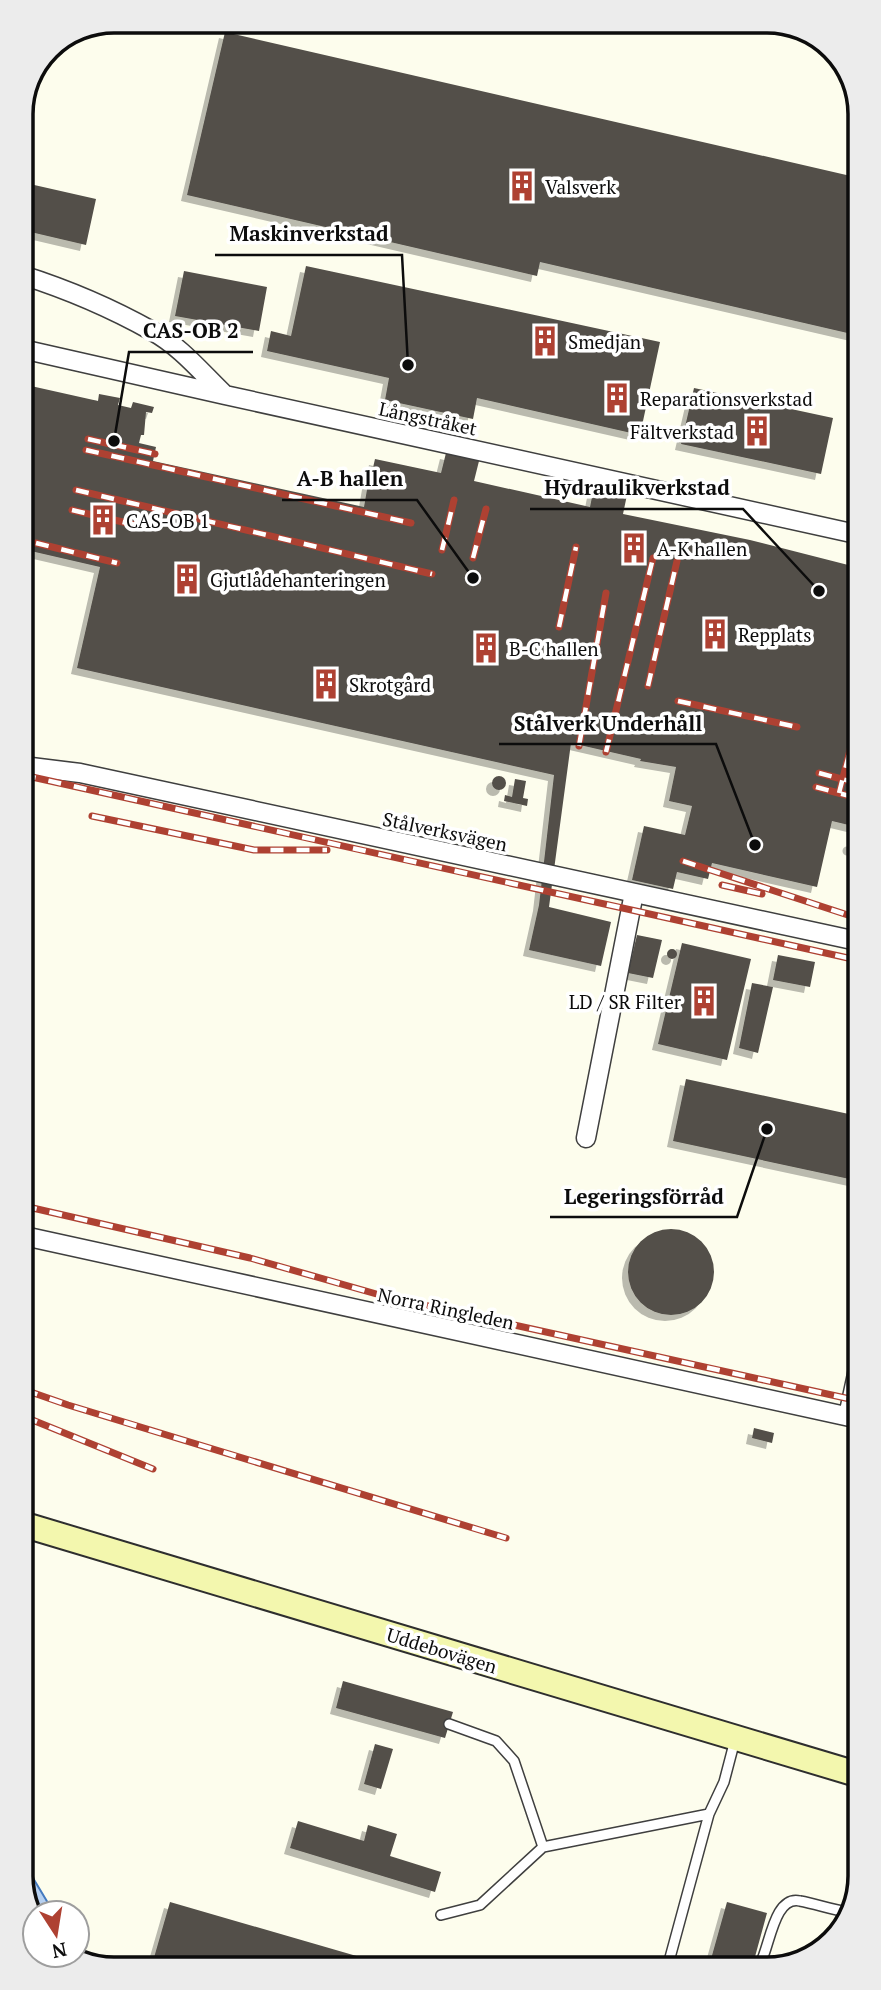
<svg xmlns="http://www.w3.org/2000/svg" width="881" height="1990" viewBox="0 0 881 1990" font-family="'PT Serif',serif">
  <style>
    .water { fill: #b6d0f0; stroke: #447abf; stroke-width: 2 }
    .building { fill: #534f49; filter: url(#shadow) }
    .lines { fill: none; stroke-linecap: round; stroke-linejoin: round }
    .lane-casing { stroke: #3f3f3f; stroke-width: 12 }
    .street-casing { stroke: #3f3f3f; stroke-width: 21 }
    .secondary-casing { stroke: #2e2e2e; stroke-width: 28 }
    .lane { stroke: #fff; stroke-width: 9 }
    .street { stroke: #fff; stroke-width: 18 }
    .secondary { stroke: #f3f7ae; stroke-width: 24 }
    .rail-casing { stroke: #ae4132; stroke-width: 7 }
    .rail { stroke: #fff; stroke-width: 4.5; stroke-dasharray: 13; stroke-linecap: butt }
    .labels { text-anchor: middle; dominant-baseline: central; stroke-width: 7; stroke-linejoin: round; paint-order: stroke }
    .poi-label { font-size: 19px; fill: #0c0c0c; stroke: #fff; text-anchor: start }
    .street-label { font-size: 19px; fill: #0c0c0c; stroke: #fff }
    .rim { fill: none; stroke: #0c0c0c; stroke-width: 3.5 }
    .leader { fill: none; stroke: #0c0c0c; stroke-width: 2.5 }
    .callout-dot { fill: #0c0c0c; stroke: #fff; stroke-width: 2.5 }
    .callout-label { font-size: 21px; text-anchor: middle; font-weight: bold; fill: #0c0c0c; stroke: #fff; stroke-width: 7; stroke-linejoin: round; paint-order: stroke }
  </style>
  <defs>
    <filter id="shadow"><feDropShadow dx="-6" dy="6" stdDeviation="0" flood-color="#0004"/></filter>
  </defs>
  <rect width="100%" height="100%" fill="#fdfded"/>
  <path class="water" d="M26 1871 30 1873 54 1913H35V1918L26 1906Z"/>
  <path class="building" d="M225 32 855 177 856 335 540 262 537 276 187 195Z
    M21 182 96 199 86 245 22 230Z
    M306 266 660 342 640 435 477 398 473 419 385 400 389 378 267 351 271 331 291 336Z
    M184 271 267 287 259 331 175 316Z
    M22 384 98 401 99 394 120 398 118 405 131 408 133 402 154 407 152 413 146 412 144 435H141L139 443 156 447 153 461 364 507 370 472H372L375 459 441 473 446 453 479 461 474 481 590 507 594 487 627 495 623 514 750 540 856 567 857 827 832 821 817 887 712 863 708 879 677 872 673 889 632 880 644 826 685 835 692 806 669 801 676 767 640 761 641 759 571 743 549 907 611 922 601 966 529 950 539 905 554 775 77 668 100 567 22 549Z
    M694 388 833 418 821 474 681 444Z
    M492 783a7 7 0 1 1 14 0a7 7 0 1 1-14 0Z
    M515 779 526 781 523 798 528 799 527 806 504 801 505 795 512 797Z
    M848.5 845a4.5 4.5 0 1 1 9 0a4.5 4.5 0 1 1-9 0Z
    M637 935 662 940 653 978 628 973Z
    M682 943 751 959 727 1060 658 1044Z
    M667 954a5 5 0 1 1 10 0a5 5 0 1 1-10 0Z
    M778 955 815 962 810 987 773 980Z
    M752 983 773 987 758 1053 739 1048Z
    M686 1079 858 1116V1161L854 1180 673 1141Z
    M628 1272a43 43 0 1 1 86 0a43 43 0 1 1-86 0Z
    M754 1428 774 1433 772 1443 752 1438Z
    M343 1681 453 1712 445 1738 336 1708Z
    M375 1744 393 1749 381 1789 364 1784Z
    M298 1821 364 1841 368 1825 397 1834 390 1856 441 1872 435 1892 290 1848Z
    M170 1902 391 1966V1967L151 1968Z
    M727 1902 767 1913 753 1964H733L711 1959Z"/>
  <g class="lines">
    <g class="lane-casing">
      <path id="lane" d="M449 1724 496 1741 514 1761 543 1847
        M441 1915 480 1905 543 1847 709 1814
        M760 1964C770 1946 774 1895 800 1901 817 1904 832 1910 849 1912
        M668 1965 709 1814 724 1782 735 1740"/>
    </g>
    <g class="street-casing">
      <path id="street" d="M22 275C66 289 111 308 152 331 180 346 202 373 225 395L856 534
        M22 349 225 395
        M23 766 80 773 857 941
        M586 1138 634 893
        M24 1236 859 1419
        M848 1416 859 1365"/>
    </g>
    <g class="secondary-casing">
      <path id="secondary" d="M25 1525 860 1775"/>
    </g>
    <use href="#lane" class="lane"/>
    <use href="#street" class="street"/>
    <use href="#secondary" class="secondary"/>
    <g class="rail-casing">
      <path id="rail" d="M88 439 155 454
        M86 450 411 523
        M76 490 432 574
        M72 510 144 527
        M36 543 117 563
        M442 550 454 500
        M473 558 486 509
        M559 627 576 547
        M648 686 677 561
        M678 701 797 727
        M579 746 606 593
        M606 752 653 558
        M819 773 857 783
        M23 775 857 960
        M816 787 857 798
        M839 793 857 723
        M92 816 254 850H327
        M683 861 857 918
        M722 885 762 894
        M24 1206 250 1258 387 1297 859 1401
        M25 1390 68 1405 506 1538
        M25 1417 153 1469"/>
    </g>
    <use href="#rail" class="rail"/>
  </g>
  <defs>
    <g id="building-bare" transform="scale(2.415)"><path d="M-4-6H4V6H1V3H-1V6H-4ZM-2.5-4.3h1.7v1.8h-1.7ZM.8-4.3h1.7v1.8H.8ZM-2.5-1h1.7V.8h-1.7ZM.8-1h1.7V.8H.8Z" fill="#ae4132" stroke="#fff" stroke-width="2.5" paint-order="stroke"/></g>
  </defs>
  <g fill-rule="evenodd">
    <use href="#building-bare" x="522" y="186"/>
    <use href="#building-bare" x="545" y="341"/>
    <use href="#building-bare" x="617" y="398"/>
    <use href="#building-bare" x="757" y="431"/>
    <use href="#building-bare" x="103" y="520"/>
    <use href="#building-bare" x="634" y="548"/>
    <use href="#building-bare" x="187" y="579"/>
    <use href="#building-bare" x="715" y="634"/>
    <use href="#building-bare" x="486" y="648"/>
    <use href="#building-bare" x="326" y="684"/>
    <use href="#building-bare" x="704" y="1001"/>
  </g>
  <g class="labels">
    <g class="poi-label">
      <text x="545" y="186">Valsverk</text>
      <text x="568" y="341">Smedjan</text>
      <text x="640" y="398">Reparationsverkstad</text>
      <text x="734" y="431" text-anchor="end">Fältverkstad</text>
      <text x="126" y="520">CAS-OB 1</text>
      <text x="657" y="548">A-K hallen</text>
      <text x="210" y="579">Gjutlådehanteringen</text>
      <text x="738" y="634">Repplats</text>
      <text x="509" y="648">B-C hallen</text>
      <text x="349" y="684">Skrotgård</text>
      <text x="681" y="1001" text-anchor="end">LD / SR Filter</text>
    </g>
    <g class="street-label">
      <text transform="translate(428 418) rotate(12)">Långstråket</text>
      <text transform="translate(445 831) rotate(12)">Stålverksvägen</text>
      <text transform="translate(446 1308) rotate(12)">Norra Ringleden</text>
      <text transform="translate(442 1650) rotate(17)">Uddebovägen</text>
    </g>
  </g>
  <path d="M0 0H881V1990H0ZM114 33H767A81 81 0 0 1 848 114V1876A81 81 0 0 1 767 1957H114A81 81 0 0 1 33 1876V114A81 81 0 0 1 114 33Z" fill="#ececec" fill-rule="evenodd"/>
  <path class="rim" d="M114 33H767A81 81 0 0 1 848 114V1876A81 81 0 0 1 767 1957H114A81 81 0 0 1 33 1876V114A81 81 0 0 1 114 33Z"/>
  <path class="leader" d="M408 365L402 255H215M114 441L129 352H253M473 578L417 500H282M819 591L743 509H530M755 845L716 744H499M767 1129L737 1217H550"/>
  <g class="callout-dot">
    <circle cx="408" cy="365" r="7"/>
    <circle cx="114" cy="441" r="7"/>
    <circle cx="473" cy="578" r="7"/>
    <circle cx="819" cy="591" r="7"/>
    <circle cx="755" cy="845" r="7"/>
    <circle cx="767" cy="1129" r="7"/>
  </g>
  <g class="callout-label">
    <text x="309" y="241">Maskinverkstad</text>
    <text x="191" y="338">CAS-OB 2</text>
    <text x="350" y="486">A-B hallen</text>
    <text x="637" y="495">Hydraulikverkstad</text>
    <text x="608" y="731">Stålverk Underhåll</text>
    <text x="644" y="1204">Legeringsförråd</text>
  </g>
  <g transform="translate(56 1934) rotate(168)"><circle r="33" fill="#ffffff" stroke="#9e9e9e" stroke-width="2"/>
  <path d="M0-5L12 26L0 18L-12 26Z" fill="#ae4132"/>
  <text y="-10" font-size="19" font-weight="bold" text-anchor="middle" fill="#0c0c0c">N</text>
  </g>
</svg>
